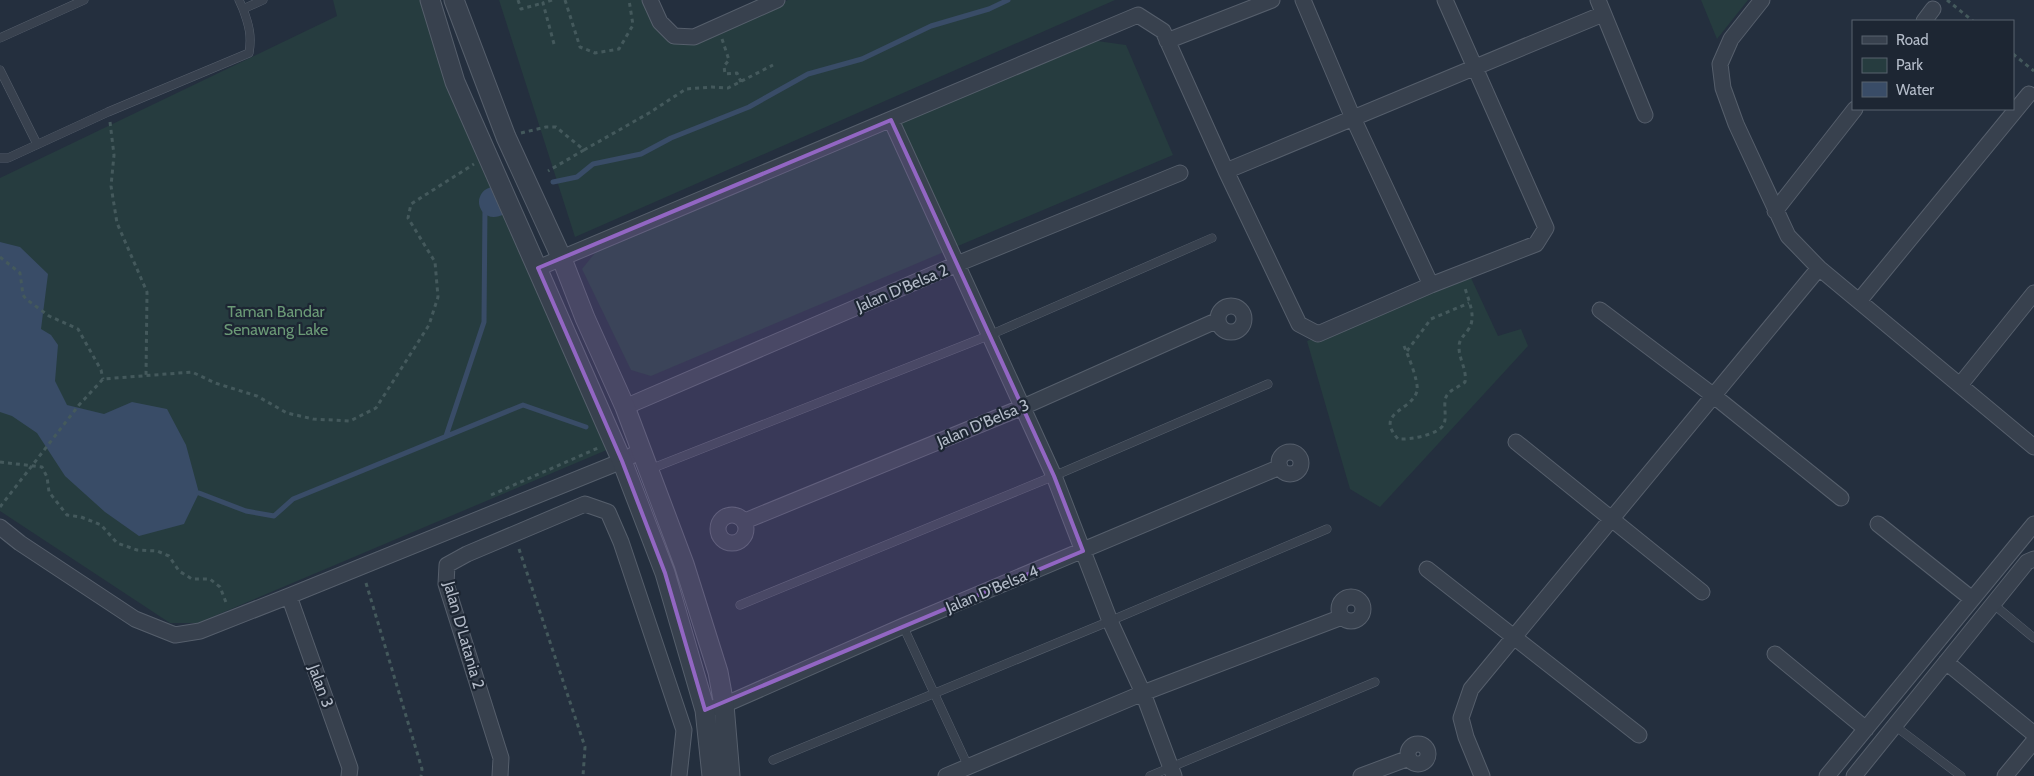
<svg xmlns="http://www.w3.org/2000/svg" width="2034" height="776" viewBox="0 0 2034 776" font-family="Cabin,sans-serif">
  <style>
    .green { fill: #263c3f }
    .water { fill: #394c67 }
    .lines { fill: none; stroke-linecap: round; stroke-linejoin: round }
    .stream { stroke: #394c67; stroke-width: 5 }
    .river { stroke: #394c67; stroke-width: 30 }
    .service-casing { stroke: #565f6c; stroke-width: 9 }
    .minor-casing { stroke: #565f6c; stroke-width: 17 }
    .tertiary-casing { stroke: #565f6c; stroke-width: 21 }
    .path { stroke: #44595c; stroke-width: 3; stroke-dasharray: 4 4; stroke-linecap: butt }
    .service { stroke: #38414e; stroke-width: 8 }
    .minor { stroke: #38414e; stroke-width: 15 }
    .tertiary { stroke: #38414e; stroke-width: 19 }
    .marked { fill: #9266c3; fill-opacity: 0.2; stroke: #9266c3; stroke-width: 4; stroke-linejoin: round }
    .labels { text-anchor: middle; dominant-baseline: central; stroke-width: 4.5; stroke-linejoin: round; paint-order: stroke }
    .street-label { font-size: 16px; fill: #b4bcc9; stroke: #1d2633 }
    .park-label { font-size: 16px; fill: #6b9a76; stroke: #1d2633 }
  </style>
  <rect width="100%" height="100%" fill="#242f3e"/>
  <path class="green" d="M333 0H422L609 449 198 623H170L0 511V178L337 16Z
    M499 0H646L661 34 684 42 707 36 788 0H1115L575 237Z
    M1701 0H1748L1717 39Z
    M1097 41 1126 45 1173 155 651 376 631 370 582 269 599 248Z
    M1471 278 1498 336 1521 329 1528 346 1380 507 1350 489 1307 341Z"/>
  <path class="water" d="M0 242 20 247 48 274 41 329 51 335 58 345 55 381 67 405 104 414 132 402 167 409 186 445 199 493 184 524 139 536 105 512 65 476 37 433 12 416 0 412Z"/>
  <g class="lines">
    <path class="stream" d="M553 182 577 177 593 164 641 154 671 138 749 107 808 74 862 59 931 26 989 9 1008 0
      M446 436 484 322 485 207 494 202
      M199 493 246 511 274 516 293 499 523 405 586 427"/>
    <path class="river" d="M494 202 497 201"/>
    <g class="service-casing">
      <path id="service" d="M239 0 243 9 263 0
        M0 38 84 0
        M0 70 37 144
        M0 158H8L108 112 249 53C252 36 249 25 243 9
        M648 470 990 335 1212 238
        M1993 604 2034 638
        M740 605 1054 476 1268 384
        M903 626 968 766
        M1895 726 1961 776
        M773 760 1110 621 1327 529
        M1150 776 1375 682"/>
    </g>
    <g class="minor-casing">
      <path id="minor" d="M650 0 660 22 674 36 694 37 777 0
        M1303 0 1353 118 1431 285
        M1598 0 1645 115
        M1762 0 1731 39 1720 64 1723 88 1736 124 1788 236 1819 268 2034 447
        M1924 21 1933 9
        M1167 41 1272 0
        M891 120 1054 476 1110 621 1143 693 1174 776
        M1226 171 1603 14
        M1775 211 1855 109
        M538 268 1138 15 1163 31 1226 171 1299 324 1318 334 1431 285 1536 244 1546 228 1445 0
        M1859 301 2029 94
        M1218 319a13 13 0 1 1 26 0a13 13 0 1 1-26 0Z
        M1600 310 1714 396 1841 498
        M1960 385 2034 293
        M625 407 957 264 1180 173
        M1516 442 1702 592
        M1279 463a11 11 0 1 1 22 0a11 11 0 1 1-22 0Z
        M718 529a14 14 0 1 1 28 0a14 14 0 1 1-28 0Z
        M745 521 1023 407 1218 320
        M1878 524 1972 599
        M0 527 20 543 135 619 175 635 200 631 289 596 622 461 642 450
        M1427 569 1639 735
        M289 596 350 768 349 776
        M1339 609a12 12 0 1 1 24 0a12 12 0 1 1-24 0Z
        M1775 654 1866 729
        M1946 662 2034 734
        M705 710 724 705 903 626 1280 467
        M1408 754a10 10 0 1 1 20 0a10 10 0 1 1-20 0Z
        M500 776 501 758 446 584 447 565 467 554 585 504 608 512 621 542 684 730 679 776
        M946 776 1143 693 1342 617
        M1361 776 1409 758
        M1482 776 1466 737 1461 718 1471 689 1819 268
        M1827 776 2034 524
        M1854 776 2027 562 2034 559
        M2005 776 2034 741"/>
    </g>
    <g class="tertiary-casing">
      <path id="tertiary" d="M430 0 455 82 622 461 665 573 705 710 712 776
        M454 0 506 137 562 259 585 318 625 407 684 564 718 672 724 705 730 776"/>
    </g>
    <path class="path" d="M518 0 521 9 543 3
      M552 0 543 3 554 44
      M565 0 580 47 595 53 619 49 633 25 629 0
      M1947 0 1973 21
      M722 39 729 60 724 66 725 74 737 73 741 82
      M2013 54 2034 71
      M110 122 114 155 111 186 117 223 147 292 146 376
      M521 133 546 127H556L584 150 548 171
      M584 150 649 113 686 89 712 87 728 88 773 65
      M0 257 20 273 23 295 26 299 49 316 78 329 101 370 103 379
      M1404 346C1408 355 1419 382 1417 391 1412 411 1374 412 1398 439 1409 440 1439 435 1444 424 1447 416 1443 405 1446 397 1449 390 1459 387 1465 382 1467 369 1459 360 1459 347 1459 339 1464 336 1468 330 1477 318 1469 302 1465 288
      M1407 351 1431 319 1469 303
      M0 462 42 467 47 477 49 492 67 515 81 517 101 525 117 543 137 550 157 551 169 556 179 571 192 579H210L220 587 227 605
      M491 495 598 448
      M0 507 79 405 103 379 192 372 215 383 257 396 287 413 313 419 350 421 376 408 429 325 438 297 435 262 408 218 411 204 474 164
      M519 549 585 747 583 776
      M366 583 422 769 421 776"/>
    <use href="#service" class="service"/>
    <use href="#minor" class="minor"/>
    <use href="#tertiary" class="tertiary"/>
  </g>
  <path class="marked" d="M891 120 1054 476 1083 551 705 710 665 573 622 461 538 268Z"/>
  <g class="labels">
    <g class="street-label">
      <text transform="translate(902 288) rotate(-23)">Jalan D'Belsa 2</text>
      <text transform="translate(983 423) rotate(-23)">Jalan D'Belsa 3</text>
      <text transform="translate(992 589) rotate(-23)">Jalan D'Belsa 4</text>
      <text transform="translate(464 635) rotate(74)">Jalan D’Latania 2</text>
      <text transform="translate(321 686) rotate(70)">Jalan 3</text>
    </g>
    <g class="park-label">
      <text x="276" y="311">Taman Bandar<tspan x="276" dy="18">Senawang Lake</tspan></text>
    </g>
  </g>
  <rect x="1852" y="20" width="162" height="90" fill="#1d2633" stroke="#59626f"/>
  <rect x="1862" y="36" width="25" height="8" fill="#38414e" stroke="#59626f"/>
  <text x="1896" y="45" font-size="15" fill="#b4bcc9">Road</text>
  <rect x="1862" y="58" width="25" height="15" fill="#263c3f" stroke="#59626f"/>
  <text x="1896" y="70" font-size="15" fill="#b4bcc9">Park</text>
  <rect x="1862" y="82" width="25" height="15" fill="#394c67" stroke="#59626f"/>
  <text x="1896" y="95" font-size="15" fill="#b4bcc9">Water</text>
</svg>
